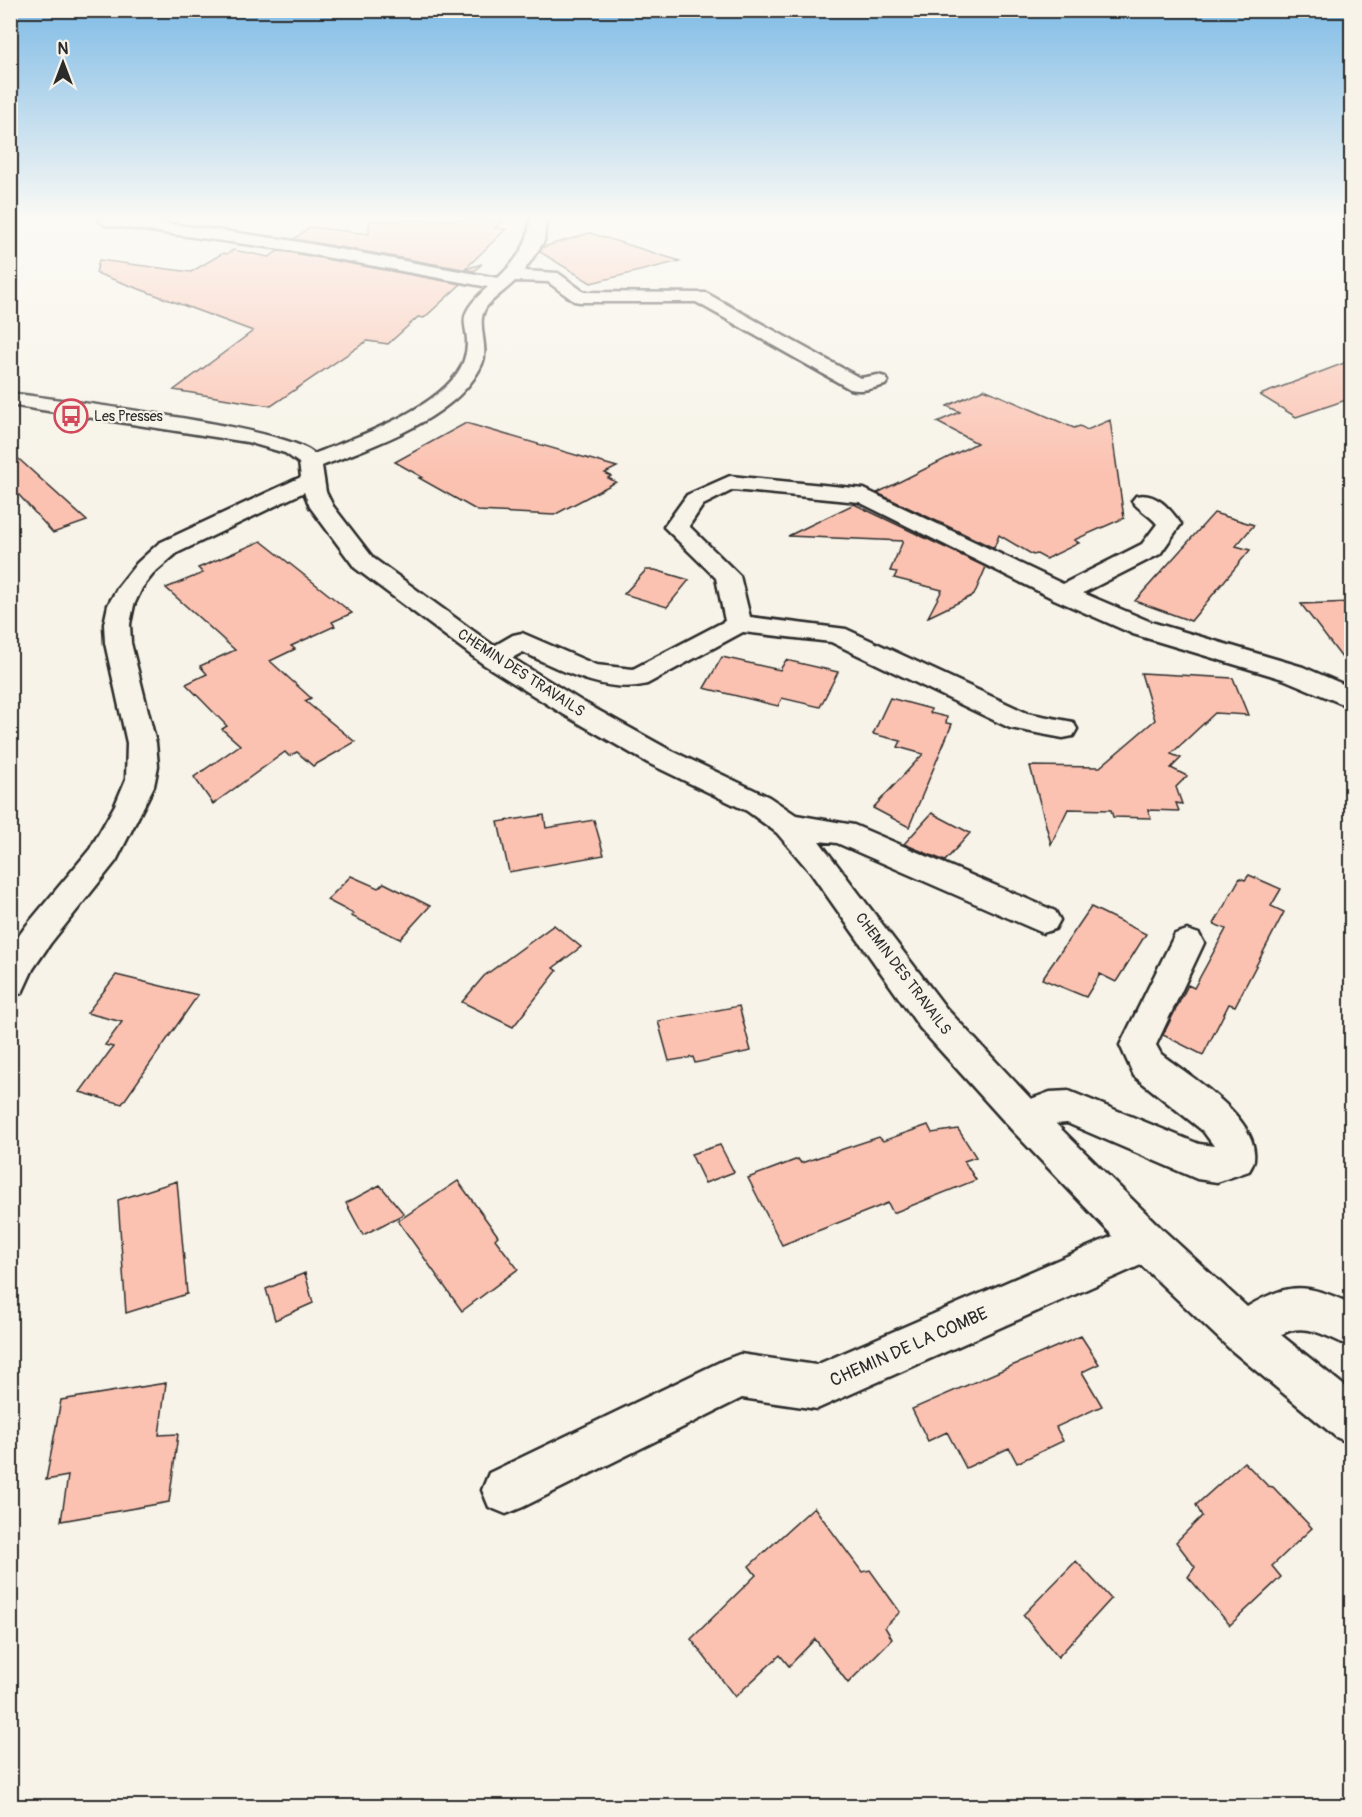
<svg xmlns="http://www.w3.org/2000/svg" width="1362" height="1817" viewBox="0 0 1362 1817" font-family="Pangolin,sans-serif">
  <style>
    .building { fill: #fbc2b1; stroke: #2b2b2b; stroke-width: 1.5 }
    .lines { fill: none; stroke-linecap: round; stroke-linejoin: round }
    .minor-casing { stroke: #2b2b2b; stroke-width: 5 }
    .minor { fill: #f7f3e8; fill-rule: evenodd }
    .labels { text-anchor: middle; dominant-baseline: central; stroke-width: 4.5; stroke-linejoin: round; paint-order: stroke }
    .far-poi-label { font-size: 14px; fill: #2b2b2b; stroke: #f7f3e8; text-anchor: start }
    .street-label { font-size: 15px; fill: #2b2b2b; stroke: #f7f3e8 }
    .near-street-label { font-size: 18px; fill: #2b2b2b; stroke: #f7f3e8 }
  </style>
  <rect width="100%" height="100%" fill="#f7f3e8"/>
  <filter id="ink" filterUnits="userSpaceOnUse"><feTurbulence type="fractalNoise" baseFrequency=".0167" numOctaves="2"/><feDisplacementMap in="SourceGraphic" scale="12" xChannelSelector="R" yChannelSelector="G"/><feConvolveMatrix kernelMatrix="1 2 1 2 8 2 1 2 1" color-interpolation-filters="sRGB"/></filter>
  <g filter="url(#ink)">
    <path class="building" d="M369 220H504L495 228 506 229 465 269 482 264 474 271 294 239 310 227 369 234Z
      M590 233 680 261 591 283 540 252 543 247Z
      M233 250 269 257 278 251 288 252 461 284 424 318 418 317 388 344 367 341 271 406 174 390 253 331 96 273 99 260 191 272 223 253 227 254Z
      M1352 360V398L1296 417 1260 395Z
      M984 389 1074 428 1080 426 1087 430 1110 420 1124 518 1074 540 1079 543 1046 559 1037 554 1033 555 999 535 994 548 877 493 977 443 937 422 960 412 947 406Z
      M466 423 617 467 605 473 611 476 608 478 616 482 554 515 478 511 419 478 422 477 395 462Z
      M10 451 87 521 53 533 10 485Z
      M854 504 986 567 974 595 928 617 942 590 894 578 897 572 890 571 903 541 788 536Z
      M1214 513 1254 525 1236 546 1250 550 1191 621 1135 601Z
      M261 541 352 613 332 622 335 626 291 646 295 649 270 661 311 698 305 701 355 742 313 766 297 752 289 756 285 752 213 804 194 777 240 745 222 729 227 726 186 684 207 674 200 666 235 650 166 588 203 573 198 568Z
      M646 570H655L689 580 667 607 624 594Z
      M1352 602V671L1301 604Z
      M722 657 780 670 786 660 838 672 820 707 782 698 778 706 704 688Z
      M1141 673 1233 678 1248 715 1215 713 1171 754 1181 758 1171 768 1187 776 1176 787 1182 804 1176 803 1179 811 1148 810 1151 818 1113 817 1111 810 1068 809 1051 844 1030 766 1100 767 1155 720Z
      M890 698 931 709 930 713 947 717 946 723 952 724 909 827 873 808 923 754 898 747 901 741 873 734Z
      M932 813 970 833 945 861 904 844Z
      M544 815 546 828 594 820 604 855 509 872 498 822Z
      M1249 875 1281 889 1271 906 1284 912 1235 1006 1229 1004 1203 1055 1163 1035 1188 985 1194 988 1226 929 1214 924 1240 878 1245 880Z
      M351 876 378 888 384 883 430 906 400 939 351 916 354 914 327 900Z
      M1091 907 1146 934 1116 982 1100 974 1086 997 1042 979Z
      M554 925 581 947 553 968 557 971 513 1027 462 1002 484 976Z
      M116 975 198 995 122 1104 80 1092 113 1047 105 1045 122 1022 87 1013Z
      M739 1006 751 1051 695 1063 693 1057 669 1061 658 1021Z
      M928 1125 932 1133 958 1129 976 1157 964 1161 976 1180 893 1213 888 1203 782 1245 748 1178 798 1159 801 1163 879 1137 883 1141Z
      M720 1145 734 1172 705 1183 691 1154Z
      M177 1181 187 1294 126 1313 118 1200Z
      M458 1181 498 1236 495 1239 518 1269 462 1311 398 1221Z
      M380 1185 404 1214 363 1235 346 1203Z
      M305 1273 313 1303 275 1320 266 1289Z
      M1081 1336 1099 1364 1082 1372 1102 1406 1056 1427 1063 1441 1017 1463 1009 1448 966 1468 947 1432 928 1441 912 1409Z
      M166 1383 159 1435 178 1434 169 1502 61 1521 68 1476 46 1480 61 1400Z
      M1244 1462 1268 1486 1273 1487 1312 1528 1272 1566 1281 1577 1230 1625 1188 1577 1195 1567 1176 1542 1202 1516 1196 1505Z
      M814 1507 862 1572 870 1570 900 1612 885 1627 892 1639 848 1683 815 1639 789 1666 780 1655 735 1697 691 1639 756 1575 749 1566Z
      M1076 1561 1111 1599 1058 1657 1023 1615Z"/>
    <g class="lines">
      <g class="minor-casing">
        <path id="minor" d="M98 220H141L288 240 498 278C516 261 529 245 530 220H546L544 241 524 271 558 273 584 292 706 293 860 378 878 375 885 377 888 381 885 385C874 388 861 392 850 389L696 302H580L574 301 548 282 515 281C506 290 495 297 487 306 474 322 490 346 482 364 458 418 373 446 322 466L326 492 333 506 373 558 494 646 513 635 522 633 596 665 633 669 725 621 716 578 664 527 687 495 730 476 864 489 1063 584 1142 544 1157 524C1150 515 1139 510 1132 501L1136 496C1156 491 1170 509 1181 524L1160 554 1083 593 1151 622 1303 667 1352 688V708L1283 679 1133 634 1054 599 859 502 733 490 703 505 689 526 740 576 750 617 846 629 1027 713 1073 722 1077 729 1073 736 1063 738 1010 728 831 642 743 632 647 684C605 695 559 669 523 652L512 658 583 702 668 749 769 797 796 815 854 825 1055 911 1060 920 1055 929 1043 933 837 843 819 841 946 1008 1031 1099 1050 1092 1069 1091 1199 1144 1214 1146 1203 1131 1134 1076 1120 1045 1175 934 1187 930 1199 934 1204 943 1156 1045 1161 1054C1189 1076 1259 1117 1254 1159 1254 1162 1251 1168 1249 1171L1217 1182 1197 1179 1067 1123 1056 1124 1161 1228 1247 1307C1291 1281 1306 1284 1352 1304V1347C1329 1338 1304 1320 1281 1335L1352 1392V1444L1336 1437 1230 1349 1141 1265 817 1409 742 1398 523 1507 506 1514 489 1507 482 1490 489 1473 724 1360 740 1354 816 1365 1113 1236 1012 1130 920 1028 811 873 777 833 747 811 648 763 563 714 483 664 355 568 310 507 304 492 177 553 154 573 142 588 134 605 130 624 131 643 156 743 158 766 154 786 116 861 50 944 33 969 22 993 10 997V948L26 926 90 849 115 805 126 779 127 743 105 643 104 624 108 605 118 587 137 563 159 543 301 477 299 463 285 453 247 442 10 405V393C58 400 293 428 314 454 356 437 449 406 464 360 476 323 446 324 488 287L288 250 106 225Z"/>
      </g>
      <use href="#minor" class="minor"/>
    </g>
  </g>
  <linearGradient id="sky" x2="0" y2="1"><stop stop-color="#7fbbe6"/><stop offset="0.46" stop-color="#fbfaf5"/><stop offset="1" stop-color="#fbfaf5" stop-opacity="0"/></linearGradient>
  <rect width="1362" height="474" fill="url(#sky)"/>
  <defs>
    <g id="bus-ring" transform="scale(1.725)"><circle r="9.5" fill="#f7f3e8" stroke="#d1495b" stroke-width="1.5"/><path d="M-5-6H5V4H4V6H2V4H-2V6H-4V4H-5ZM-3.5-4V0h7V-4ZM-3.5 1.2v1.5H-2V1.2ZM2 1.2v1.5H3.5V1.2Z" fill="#d1495b"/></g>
  </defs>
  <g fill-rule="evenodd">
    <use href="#bus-ring" x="71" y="416"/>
  </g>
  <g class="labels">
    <g class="far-poi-label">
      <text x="94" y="416">Les Presses</text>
    </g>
    <g class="street-label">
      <text transform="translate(521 673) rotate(33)">CHEMIN DES TRAVAILS</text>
      <text transform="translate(903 974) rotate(53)">CHEMIN DES TRAVAILS</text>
    </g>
    <g class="near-street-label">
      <text transform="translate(909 1347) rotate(-24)">CHEMIN DE LA COMBE</text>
    </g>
  </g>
  <rect width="1362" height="1817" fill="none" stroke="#f7f3e8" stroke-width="36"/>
  <rect x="18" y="18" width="1326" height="1781" fill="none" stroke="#2b2b2b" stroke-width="2" filter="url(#ink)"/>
  <g transform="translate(63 63)" stroke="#f7f3e8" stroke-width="4.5" paint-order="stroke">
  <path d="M0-4.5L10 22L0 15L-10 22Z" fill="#2b2b2b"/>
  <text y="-9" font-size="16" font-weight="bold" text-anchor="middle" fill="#2b2b2b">N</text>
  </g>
</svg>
